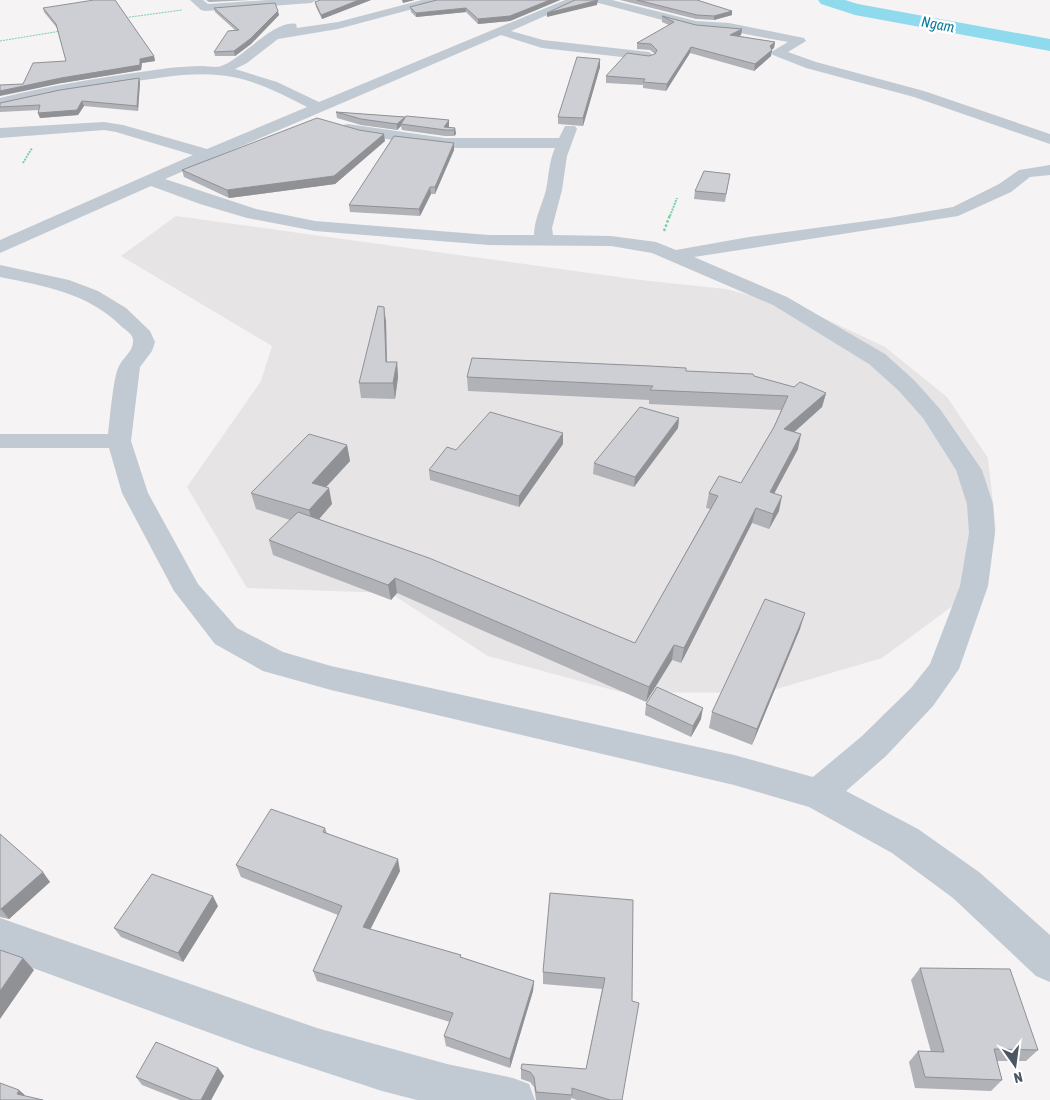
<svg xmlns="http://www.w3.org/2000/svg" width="1050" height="1100" viewBox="0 0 1050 1100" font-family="'Asap Condensed',sans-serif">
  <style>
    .education { fill: #e6e4e5 }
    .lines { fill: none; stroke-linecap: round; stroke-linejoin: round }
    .river { fill: #90daee; fill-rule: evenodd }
    .path-far2 { stroke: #7ad0a6; stroke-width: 1; stroke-dasharray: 2 1; stroke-linecap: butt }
    .path-far1 { stroke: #7ad0a6; stroke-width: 2; stroke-dasharray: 2 1; stroke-linecap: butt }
    .path { stroke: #7ad0a6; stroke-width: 2.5; stroke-dasharray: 2.5 2; stroke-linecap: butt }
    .minor { fill: #c1cad2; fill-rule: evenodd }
    .wall { fill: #b0b2b7 }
    .shaded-wall { fill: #909195 }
    .building { fill: #cdcfd5; stroke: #909195 }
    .labels { text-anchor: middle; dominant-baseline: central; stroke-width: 5; stroke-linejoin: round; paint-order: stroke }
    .far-water-label { font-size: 15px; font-style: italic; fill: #0c7c9b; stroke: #fff }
  </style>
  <rect width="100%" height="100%" fill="#f5f3f3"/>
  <path class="education" d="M176 216 640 280 726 289 809 311 885 347 947 397 988 458 996 529 962 599 882 658 763 693 620 692 488 656 390 593 247 588 187 487 261 381 272 346 121 256Z"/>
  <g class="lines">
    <path class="river" d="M818 0H845L858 4 1050 39V51L855 15 821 4Z"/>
    <path class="path-far2" d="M123 18 182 10
      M0 41 61 31"/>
    <path class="path-far1" d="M23 163 32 148
      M670 216 677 198"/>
    <path class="path" d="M664 231 670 215"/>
    <path class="minor" d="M190 0H203L208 4 267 0H317L311 3 205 11 201 10Z
      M422 0H441L439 2 338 29 278 39 247 63 235 69 277 82 319 102 565 0H581L511 31 543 40 649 52 655 56 649 60 542 48 501 35 165 179 256 209 315 221 489 235H534C534 220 542 205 546 190 549 175 549 161 555 148H445L360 135 343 131 341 128 343 125 348 124 445 138H559L565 126H575L577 129 567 156 562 190 552 228 553 235 611 236 656 242 676 250 749 237 889 218 953 207 999 184 1019 170 1050 165V175L1030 177 1011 192 958 216 694 257 787 297 885 354 914 380 940 409 982 470 993 504 995 533 988 586 959 669 933 706 886 756 846 791 918 829 979 872 1050 935V982L1036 976 953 898 892 853 809 807 734 785 331 690 263 671 215 644 174 591 122 493 109 448H0V434H108C110 419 113 377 119 366 123 357 134 351 133 340 133 334 125 330 121 326 88 293 44 286 0 277V265L69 280 98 291 126 308 150 331 155 342 152 351 140 367 131 441 148 493 198 584 237 628 283 652 331 666 734 755 813 777 862 736 911 688 930 664 960 586 969 533 967 504 956 470 923 418 898 390 869 364 773 305 652 253 611 246 489 245 315 231 247 218 200 204 151 186 0 253V240L193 155 116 132 104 130 0 138V128L104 122 123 125 207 149 307 107C284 95 259 82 233 77 197 70 160 78 124 83 82 89 41 96 0 106V98C55 84 112 76 169 68 180 67 191 66 203 66 208 66 216 68 221 66 242 59 275 19 296 24L297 28 338 22Z
      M593 0H612L696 21 729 23 804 38 806 41 788 52 816 62 924 91 1050 134V144L914 97 806 68 773 55 771 52 788 42 729 31 696 29 595 2Z
      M0 918 317 1028 447 1064 513 1078 529 1084 535 1100H417L382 1091 254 1049 0 956Z"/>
  </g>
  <path class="wall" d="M206 0H251L209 2Z
    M320 0H371L322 19 316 7 315 2Z
    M437 0H560L510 21 478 24 466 12 416 17 411 12 410 7Z
    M620 0H697L732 15 714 20 696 19Z
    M43 8 154 56 155 61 142 63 141 70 62 83 66 61 57 28 44 12Z
    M214 8 279 15 251 44 235 56H215L214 52 235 30 215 12Z
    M662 16 696 25 742 29 741 35 739 36 775 42 774 48 772 49 771 56 754 71 690 53 666 91 643 88V85L606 83V76L649 56 655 54 650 50 637 49V43L669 25 662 22Z
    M600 59V67L583 126 558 124V117Z
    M140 82 138 111 84 106 78 115 40 118 38 113 39 110 0 112V103Z
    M336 112 405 117V119L449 126V127L455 128 456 134 454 136H445L402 130 401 126 397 130 361 125 337 118Z
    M385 141 335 184 229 198 184 177 182 170Z
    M454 150 435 194H431L420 216 350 212 349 205Z
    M730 174 725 202 694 199 695 191Z
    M386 321 387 362H397L398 377 395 399 361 398 359 383Z
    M686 371 754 376 794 387 826 393 822 407 794 432 798 449 774 493 779 511 769 529 752 523 681 663 672 660 646 702 397 593 391 600 273 555 269 540 290 520 256 509 251 493 347 445 350 461 326 487 332 504 319 519 635 643 710 509 706 508 709 493 741 483 774 427 781 410 649 404V400L468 391 467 377Z
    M679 418 678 428 634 487 593 474 594 463Z
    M563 444 519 507 430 480 429 470 456 450Z
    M800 629 752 745 709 728 712 712Z
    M646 704 701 719 691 737 645 715Z
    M325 828 327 833 400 871 370 929 461 955V957L534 981 533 991 510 1068 446 1046 444 1036 450 1022 317 981 313 971 338 915 241 877 236 865Z
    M0 834 50 882 9 919 0 917Z
    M633 900 622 1100H577L571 1098V1100H536L534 1087 530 1082 521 1079V1069H586L602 989 543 984V972Z
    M218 906 183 962 121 937 114 928Z
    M920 968 1038 1050 1026 1061H997L1002 1080 991 1091 915 1088 909 1062 918 1051 931 1052 911 980Z
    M218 1068 224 1076 211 1100H180L142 1085 136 1077Z"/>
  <path class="shaded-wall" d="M359 0H371L322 19 321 15Z
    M402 0H415L403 3Z
    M550 0H560L510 21 478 24V19Z
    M598 0 597 5 547 17V13Z
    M466 8V12L416 17V13Z
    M278 11 279 15 251 44 235 56 234 51Z
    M732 11V15L714 20V16Z
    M742 29 741 35 729 41 730 35Z
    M775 42 774 48 769 52 770 46Z
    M691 47 690 53 666 91 667 84Z
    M772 50 771 56 754 71 755 64Z
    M154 56 155 61 142 63 141 70 62 83 0 96V91L140 59Z
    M600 59V67L583 126V118Z
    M139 78 140 82 138 111 137 106Z
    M82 101 84 106 78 115 40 118 38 113Z
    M405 117V123L401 124V126L397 130V124Z
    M449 120V126L447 130 444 127Z
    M455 128 456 134 454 136V130Z
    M384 134 385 141 335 184 229 198 227 190Z
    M454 143V150L435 194V187Z
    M430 187 431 194 420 216 419 209Z
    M384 307 386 321 387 377 386 362Z
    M397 362 398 377 395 399 393 383Z
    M826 393 822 407 781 444 784 429Z
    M679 418 678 428 634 487 635 477Z
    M563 433V444L519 507V496Z
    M801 434 798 449 767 507 770 492Z
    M347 445 350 461 315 499 312 483Z
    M329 488 332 504 313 526 309 510Z
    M782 496 779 511 769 529 773 514Z
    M756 508 752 523 681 663 684 648Z
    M395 578 397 593 391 600 388 585Z
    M805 613 800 629 752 745 757 729Z
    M674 645 672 660 646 702 649 687Z
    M703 708 701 719 691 737 693 726Z
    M398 859 400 871 366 938 363 927Z
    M43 872 50 882 9 919 1 909Z
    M213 896 218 906 183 962 178 953Z
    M23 958 34 970 0 1019V991Z
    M534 981 533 991 510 1068V1059Z
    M218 1068 224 1076 211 1100H201Z
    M19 1090 26 1096 17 1094Z"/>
  <path class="building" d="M94 0H115L154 56 140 59V65L61 78 0 91V85L23 84 33 63 66 61 56 24 43 8Z
    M320 0H359L321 15 315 2Z
    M437 0H550L510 16 478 19 466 8 416 13 410 7Z
    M575 0H598L547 13Z
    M637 0H697L732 11 714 16 697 15Z
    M275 3 278 11 250 39 234 51 214 52 228 31 239 30 214 8Z
    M662 16 696 25 742 29 730 35 775 42 770 46 772 50 755 64 691 47 667 84 643 82 645 79 606 76 627 53 649 56 655 54 657 50 651 44 637 43 674 22Z
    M577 57 600 59 583 118 558 117Z
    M139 78 137 106 82 101 77 110 38 113 40 105 0 107V103L60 90Z
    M336 112 405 117 397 124 361 119Z
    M406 116 449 120 444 127 455 128 454 130H445L401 124Z
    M317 118 359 130 384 134 334 176 227 190 182 170Z
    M394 136 454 143 435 187H430L419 209 349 205Z
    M704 171 730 174 726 194 695 191Z
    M378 306 384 307 386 362H397L393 383H359Z
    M472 358 650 366 686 368V371L753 374 754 376 794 387 800 382 826 393 784 429 801 434 770 492 782 496 773 514 756 508 684 648 674 645 649 687 395 578 388 585 269 540 298 512 429 558 635 643 718 496 709 493 719 476 741 483 774 427 788 396 650 390 653 386 467 377Z
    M640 407 679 418 635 477 594 463Z
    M490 412 563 433 519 496 429 470 447 447 456 450Z
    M309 434 347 445 312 483 329 488 309 510 251 493Z
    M765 599 805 613 757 729 712 712Z
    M657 687 703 708 693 726 646 704Z
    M271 809 325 828 323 832 398 859 363 927 461 955 460 957 534 981 510 1059 444 1036 453 1013 313 971 342 906 236 865Z
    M0 834 43 872 1 909H0Z
    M152 874 213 896 178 953 114 928Z
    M550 893 633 900 632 1001 639 1003 622 1100H610L572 1088V1095L536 1092 534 1077 530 1072 521 1069 522 1064 586 1069 605 978 543 972Z
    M0 950 23 958 0 991Z
    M920 968 1010 969 1038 1050 994 1049 1002 1080 925 1077 918 1051 944 1052Z
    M156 1042 218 1068 201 1100H193L136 1077Z
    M0 1083 19 1090 17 1094 43 1100H0Z"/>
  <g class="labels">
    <g class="far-water-label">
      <text transform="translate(938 24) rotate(11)">Ngam</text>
    </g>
  </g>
  <g transform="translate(1015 1065) rotate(166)" stroke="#ffffff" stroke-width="4" paint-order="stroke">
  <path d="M0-4L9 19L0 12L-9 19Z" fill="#4a5661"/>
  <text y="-8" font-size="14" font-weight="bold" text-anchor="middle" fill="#4a5661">N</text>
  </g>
</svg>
